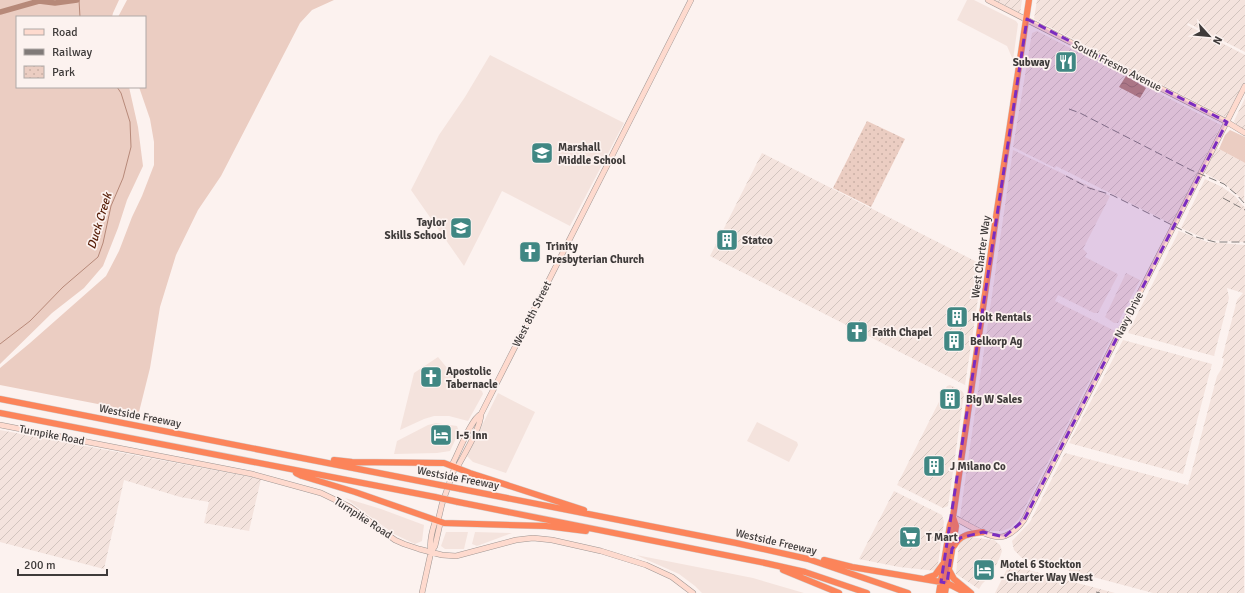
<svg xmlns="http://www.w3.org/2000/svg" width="1245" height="593" viewBox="0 0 1245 593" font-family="Signika,sans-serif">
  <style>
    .built { fill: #f4e3dd }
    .industrial { fill: url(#industrial-furrows) }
    .grass { fill: #ebcdc2 }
    .park { fill: url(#park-dots) }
    .water { fill: url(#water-waves) }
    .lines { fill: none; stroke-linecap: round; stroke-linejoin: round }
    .stream { stroke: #b78979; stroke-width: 1 }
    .river { stroke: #b78979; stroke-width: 5.5 }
    .secondary-casing { stroke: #9f9693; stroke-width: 6 }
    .highway-casing { stroke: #d1d0d0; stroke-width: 7 }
    .secondary { stroke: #fedace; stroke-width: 5 }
    .highway { stroke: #fc845a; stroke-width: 6 }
    .rail { stroke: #807a78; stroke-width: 1; stroke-dasharray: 8 4; stroke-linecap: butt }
    .highway-bridge-casing { stroke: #d1d0d0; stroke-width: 7; stroke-linecap: butt }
    .highway-bridge { stroke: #fc845a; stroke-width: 6 }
    .marked { fill: #7b2cbf; fill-opacity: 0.2; stroke: #7b2cbf; stroke-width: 3; stroke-dasharray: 8 5; stroke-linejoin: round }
    .labels { text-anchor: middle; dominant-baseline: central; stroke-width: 3.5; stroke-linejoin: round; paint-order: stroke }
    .poi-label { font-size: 11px; font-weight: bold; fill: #3f3b3a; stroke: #fcf2ef; text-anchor: start }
    .street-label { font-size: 11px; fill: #3f3b3a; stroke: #fcf2ef }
    .water-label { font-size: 12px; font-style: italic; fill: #531a04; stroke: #fcf2ef }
  </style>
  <defs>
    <pattern id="industrial-furrows" width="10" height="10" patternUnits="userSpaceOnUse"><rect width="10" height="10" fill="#f4e3dd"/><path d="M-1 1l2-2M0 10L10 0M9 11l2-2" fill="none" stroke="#d2c4be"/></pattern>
    <pattern id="park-dots" width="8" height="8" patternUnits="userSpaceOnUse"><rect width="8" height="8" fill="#ebcdc2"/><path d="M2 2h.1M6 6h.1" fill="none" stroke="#cbb1a7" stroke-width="1.8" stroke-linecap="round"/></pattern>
    <pattern id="water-waves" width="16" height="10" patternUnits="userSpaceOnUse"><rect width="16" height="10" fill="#b78979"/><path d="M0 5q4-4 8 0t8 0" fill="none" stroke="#967164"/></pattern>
  </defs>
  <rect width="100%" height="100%" fill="#fcf2ef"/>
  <path class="built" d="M967 0H974L1016 21 1018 24 1013 60 1007 46 957 20Z
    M490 55 624 123 570 226 502 191 464 266 411 190 439 135 465 97Z
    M438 357 453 375 482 391 483 394 468 421 449 416H434L424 419 400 430 414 373Z
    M498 393 535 412 506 473 473 462 467 456Z
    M757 422 797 442 798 445 789 462 747 441Z
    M436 423 457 426 459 432 450 451 437 453 394 454 397 441 428 425Z
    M345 498 381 509 424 525 422 541 415 544 394 534Z
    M446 532H468L464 549H445L441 546Z
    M475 532 512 533 477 546 472 544Z
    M636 555 753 578 804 593H702L695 586 679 574Z"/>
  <path class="industrial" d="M995 0H1022L1020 13Z
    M1037 0H1245V52L1188 23 1187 25 1245 55V81L1227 116 1225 117 1034 19Z
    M1037 31 1221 125 1172 224 1056 166 1055 168 1013 147 1032 33Z
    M1245 98V130L1235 123 1234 121Z
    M1217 148 1245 163 1244 201 1225 184 1204 173Z
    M1013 150 1110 196 1083 249 1087 253 1085 257 1116 273 1118 275 1098 313H1094L1058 295 1055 301 1115 331 1019 519 1010 528 1002 531H988L962 520 960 516Z
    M762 153 983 265 965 385 710 256Z
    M1205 179 1222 187 1235 196 1245 208V242L1208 240 1181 228Z
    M1179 231 1207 242 1245 245 1244 593H1153L1022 558 1014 550 1012 541 1030 522 1065 453 1188 485 1217 376 1222 368 1224 359 1222 358 1237 300 1243 293 1227 288 1229 298 1214 356 1128 333Z
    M1126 273 1140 280 1118 323H1114L1105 317Z
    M1123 340 1212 364 1183 474 1069 443Z
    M950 385 962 391 964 394 948 506 943 508 897 485 947 386Z
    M0 430 261 479 249 531 204 523 209 502 180 497 124 480 104 569 0 542Z
    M894 491 942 515 944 522 937 571 899 567 859 559Z
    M969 537 994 540 1000 545 1002 551 1000 557 991 575 982 584 979 589 956 574 959 542Z
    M1009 565 1115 593H995Z"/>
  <path class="grass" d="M0 0H119L113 13 112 17H17V87H129L138 127 143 166 127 200 118 228 103 266 84 288 52 313 0 364Z
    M127 0H334L312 10 300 23 221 176 198 210 176 255 160 307 150 368 139 412 0 385V368L30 343 106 276 119 251 132 217 142 196 154 165V142L150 119 139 87H145V17H118Z
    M1230 130 1245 137V163L1219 149 1225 135Z"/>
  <path class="park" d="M867 121 905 139 871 207 833 188Z"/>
  <path class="water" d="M1126 76 1146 88 1140 98 1119 87Z"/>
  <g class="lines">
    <path class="stream" d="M79 0 80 17
      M0 344 30 321 63 287 98 257 103 243 111 206 123 178 131 147 130 122 121 93 117 87"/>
    <path class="river" d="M0 12 39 1 55 3 77 0"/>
    <g class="secondary-casing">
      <path id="secondary" d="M988 0 1227 122 1245 133
        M0 425 252 474 321 493 350 507 395 540 404 544 419 549 442 555 456 556 516 540 533 538 552 540 601 551 646 565 672 577 693 593
        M455 467 453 463C459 452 471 419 481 414
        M953 517C965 523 992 541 1005 536 1013 533 1019 527 1024 520L1245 86
        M431 552 435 546 440 524 438 521 442 504 455 467 458 466C465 453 481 427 481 414L691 0
        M422 593 431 552C429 542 432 531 435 522L438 521"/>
    </g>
    <g class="highway-casing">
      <path id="highway" d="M0 399 440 485
        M0 413 435 497
        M334 460 352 462 444 463 470 473 584 510
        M296 473 302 476 355 492 444 523 546 526 586 531
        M461 489 736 543 808 559 908 593
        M458 502 765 563 805 572 867 593
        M954 546C961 534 970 534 983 532
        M824 560 852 567 947 583 966 593
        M783 570 839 593
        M949 570 954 579 971 593
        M926 578 935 575 943 564
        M939 593 950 525 953 517 996 217 1029 0
        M945 593 956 526 953 517"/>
    </g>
    <use href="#secondary" class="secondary"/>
    <use href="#highway" class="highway"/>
    <path class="rail" d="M1069 109 1080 113 1191 170 1224 184 1236 194 1245 204
      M1066 176 1089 188 1112 195 1196 237 1215 242H1245
      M1223 198 1245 210
      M1096 592 1100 593"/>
    <g class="highway-bridge-casing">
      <path id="highway-bridge" d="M440 485 461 489
        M435 497 458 502"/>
    </g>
    <use href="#highway-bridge" class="highway-bridge"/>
  </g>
  <path class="marked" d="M1027 19 1227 122 1024 520 1004 537 983 532 960 538 952 549 947 583 941 582Z"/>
  <defs>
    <g id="restaurant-square" transform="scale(1.15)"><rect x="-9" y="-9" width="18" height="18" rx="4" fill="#408783" stroke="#fcf2ef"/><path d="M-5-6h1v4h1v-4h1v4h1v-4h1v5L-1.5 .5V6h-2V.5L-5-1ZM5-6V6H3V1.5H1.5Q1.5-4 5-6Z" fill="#fff"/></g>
    <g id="school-square" transform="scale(1.15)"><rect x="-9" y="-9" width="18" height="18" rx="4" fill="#408783" stroke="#fcf2ef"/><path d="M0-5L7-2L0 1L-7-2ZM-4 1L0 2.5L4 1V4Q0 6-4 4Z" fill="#fff"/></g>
    <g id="building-square" transform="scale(1.15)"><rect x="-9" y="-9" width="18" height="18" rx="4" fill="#408783" stroke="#fcf2ef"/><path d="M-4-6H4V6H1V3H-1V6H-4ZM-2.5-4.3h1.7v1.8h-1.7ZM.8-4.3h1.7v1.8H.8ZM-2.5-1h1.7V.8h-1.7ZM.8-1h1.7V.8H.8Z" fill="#fff"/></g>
    <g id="church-square" transform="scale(1.15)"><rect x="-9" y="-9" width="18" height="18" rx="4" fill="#408783" stroke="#fcf2ef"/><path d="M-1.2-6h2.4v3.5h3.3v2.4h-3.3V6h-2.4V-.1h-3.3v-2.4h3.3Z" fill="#fff"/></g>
    <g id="hotel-square" transform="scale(1.15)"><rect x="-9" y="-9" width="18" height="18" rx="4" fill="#408783" stroke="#fcf2ef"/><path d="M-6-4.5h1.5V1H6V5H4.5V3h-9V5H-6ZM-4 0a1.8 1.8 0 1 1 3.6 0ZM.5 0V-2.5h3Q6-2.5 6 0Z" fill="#fff"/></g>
    <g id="supermarket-square" transform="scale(1.15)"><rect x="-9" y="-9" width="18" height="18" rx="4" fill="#408783" stroke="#fcf2ef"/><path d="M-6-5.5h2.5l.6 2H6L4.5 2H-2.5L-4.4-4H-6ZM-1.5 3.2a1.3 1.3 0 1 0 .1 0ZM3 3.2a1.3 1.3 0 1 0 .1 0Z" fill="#fff"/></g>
  </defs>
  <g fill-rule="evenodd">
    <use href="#restaurant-square" x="1066" y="62"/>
    <use href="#school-square" x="542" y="153"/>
    <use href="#school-square" x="461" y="228"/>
    <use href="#building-square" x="727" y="240"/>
    <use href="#church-square" x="530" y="252"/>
    <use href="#building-square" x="957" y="317"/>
    <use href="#church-square" x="857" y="332"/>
    <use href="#building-square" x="954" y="341"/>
    <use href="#church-square" x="431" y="377"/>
    <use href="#building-square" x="950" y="399"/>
    <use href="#hotel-square" x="441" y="435"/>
    <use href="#building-square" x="934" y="466"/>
    <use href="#supermarket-square" x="910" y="537"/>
    <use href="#hotel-square" x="984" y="570"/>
  </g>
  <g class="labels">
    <g class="poi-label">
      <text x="1050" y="62" text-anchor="end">Subway</text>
      <text x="558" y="147">Marshall<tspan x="558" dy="13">Middle School</tspan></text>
      <text x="446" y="222" text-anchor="end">Taylor<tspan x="446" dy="13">Skills School</tspan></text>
      <text x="742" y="240">Statco</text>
      <text x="546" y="246">Trinity<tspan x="546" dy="13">Presbyterian Church</tspan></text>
      <text x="972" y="317">Holt Rentals</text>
      <text x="872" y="332">Faith Chapel</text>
      <text x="970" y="341">Belkorp Ag</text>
      <text x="446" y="371">Apostolic<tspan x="446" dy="13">Tabernacle</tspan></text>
      <text x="966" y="399">Big W Sales</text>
      <text x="456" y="435">I-5 Inn</text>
      <text x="950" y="466">J Milano Co</text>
      <text x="926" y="537">T Mart</text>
      <text x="1000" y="564">Motel 6 Stockton<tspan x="1000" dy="13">- Charter Way West</tspan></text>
    </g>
    <g class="street-label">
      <text transform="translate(1117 66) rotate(27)">South Fresno Avenue</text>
      <text transform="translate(981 257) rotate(-82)">West Charter Way</text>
      <text transform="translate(532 314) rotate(-63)">West 8th Street</text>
      <text transform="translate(1129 315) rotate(-63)">Navy Drive</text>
      <text transform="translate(140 416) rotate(11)">Westside Freeway</text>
      <text transform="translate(52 435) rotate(11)">Turnpike Road</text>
      <text transform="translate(458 478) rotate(11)">Westside Freeway</text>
      <text transform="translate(363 518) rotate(33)">Turnpike Road</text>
      <text transform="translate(776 542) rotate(13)">Westside Freeway</text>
    </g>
    <g class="water-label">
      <text transform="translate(100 221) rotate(-73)">Duck Creek</text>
    </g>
  </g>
  <rect x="16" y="16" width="130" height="72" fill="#fcf2ef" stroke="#b0a9a7"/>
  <rect x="24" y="29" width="20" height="6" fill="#fedace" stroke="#b0a9a7"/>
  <text x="52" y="36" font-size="12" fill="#3f3b3a">Road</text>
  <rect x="24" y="49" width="20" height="6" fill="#807a78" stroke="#b0a9a7"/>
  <text x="52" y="56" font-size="12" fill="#3f3b3a">Railway</text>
  <rect x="24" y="66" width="20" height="12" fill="url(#park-dots)" stroke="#b0a9a7"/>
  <text x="52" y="76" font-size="12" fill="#3f3b3a">Park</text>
  <g transform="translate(1209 36) rotate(117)" stroke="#fcf2ef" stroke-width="3" paint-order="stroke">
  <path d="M0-3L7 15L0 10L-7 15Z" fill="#3f3b3a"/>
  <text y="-6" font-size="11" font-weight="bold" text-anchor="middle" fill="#3f3b3a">N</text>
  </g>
  <path d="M18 569v6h89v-6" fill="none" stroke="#3f3b3a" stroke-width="2"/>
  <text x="24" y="569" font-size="12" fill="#3f3b3a" stroke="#fcf2ef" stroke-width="3" paint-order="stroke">200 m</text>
</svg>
